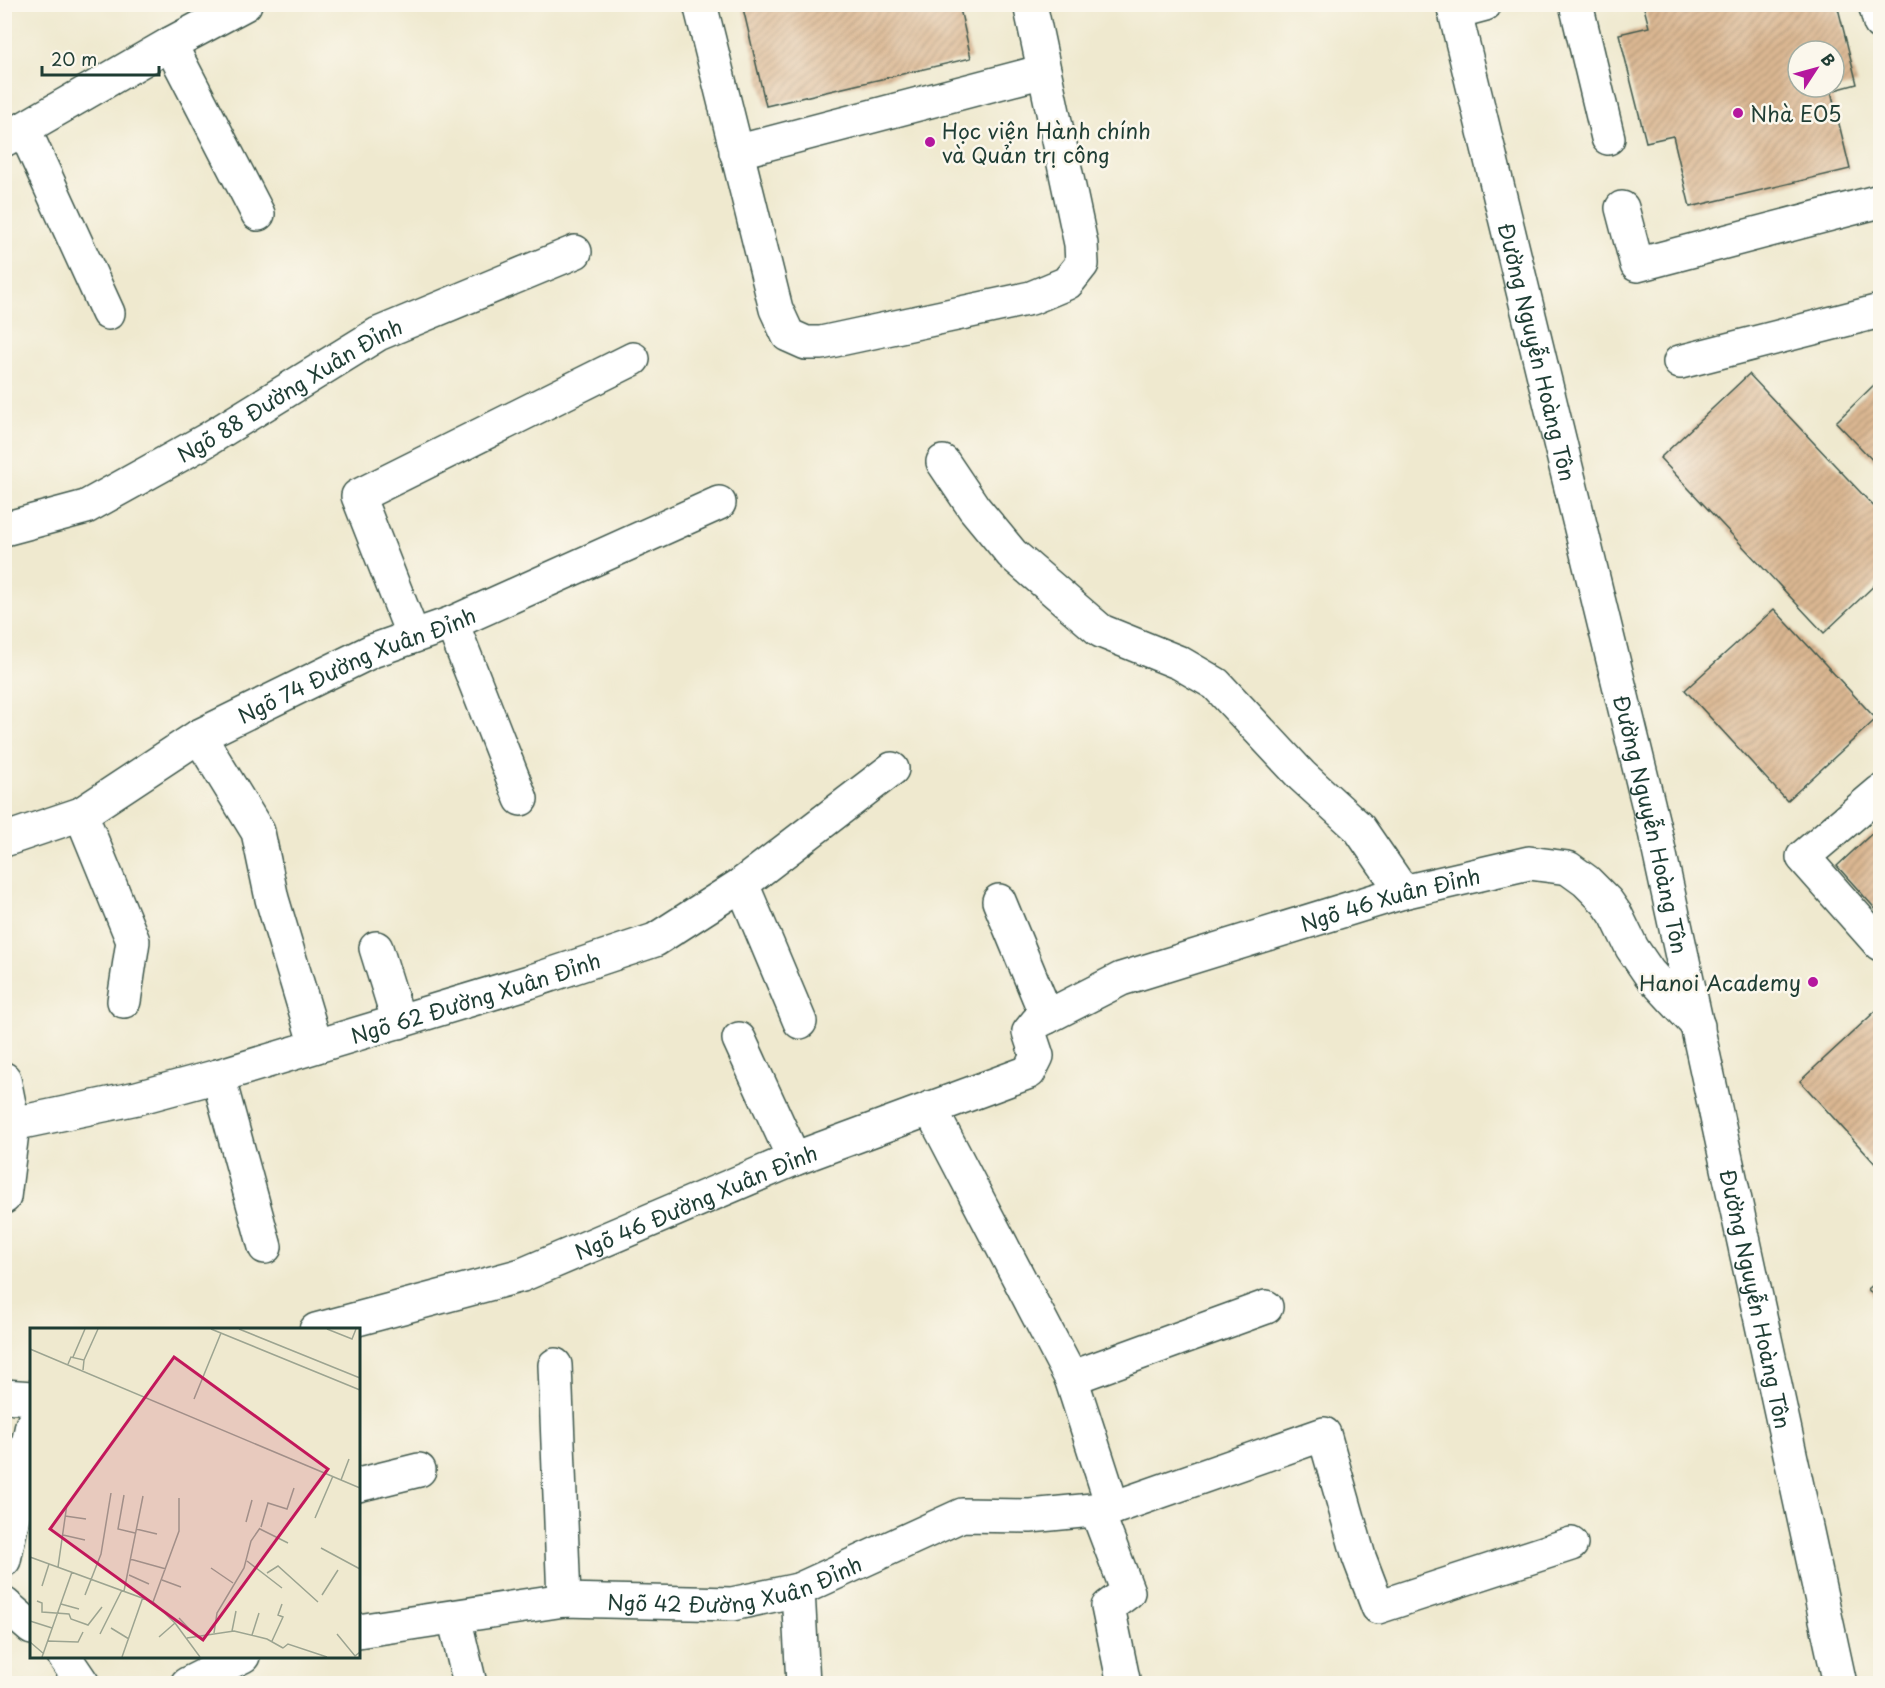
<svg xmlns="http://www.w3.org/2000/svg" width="1885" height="1688" viewBox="0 0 1885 1688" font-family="'Playpen Sans',sans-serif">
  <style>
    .building { fill: url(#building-hatch); fill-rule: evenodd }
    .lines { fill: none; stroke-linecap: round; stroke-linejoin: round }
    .minor-casing { stroke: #3e574b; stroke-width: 36 }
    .major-casing { stroke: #3e574b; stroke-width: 36 }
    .minor { stroke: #fff; stroke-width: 33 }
    .major { stroke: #fff; stroke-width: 33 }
    .poi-dot { fill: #b5179e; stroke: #fbf7ec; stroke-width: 2 }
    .labels { text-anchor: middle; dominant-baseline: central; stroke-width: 5; stroke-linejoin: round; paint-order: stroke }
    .poi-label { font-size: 21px; fill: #1f3d34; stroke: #fbf7ec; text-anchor: start }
    .street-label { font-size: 21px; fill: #1f3d34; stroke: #fbf7ec }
    .inset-road { fill: none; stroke: #9ca491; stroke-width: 1.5 }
    .view { fill: #c2185b; fill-opacity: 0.15; stroke: #c2185b; stroke-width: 3 }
    .inset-edge { fill: none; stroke: #1f3d34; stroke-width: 3 }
  </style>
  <defs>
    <pattern id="building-hatch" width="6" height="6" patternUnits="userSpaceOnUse" patternTransform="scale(1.5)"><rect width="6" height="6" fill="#dbb792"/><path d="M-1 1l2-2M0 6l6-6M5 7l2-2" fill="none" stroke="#b19678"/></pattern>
  </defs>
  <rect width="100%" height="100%" fill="#fbf7ec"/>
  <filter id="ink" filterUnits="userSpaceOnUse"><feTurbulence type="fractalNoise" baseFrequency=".0167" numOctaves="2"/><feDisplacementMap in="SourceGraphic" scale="12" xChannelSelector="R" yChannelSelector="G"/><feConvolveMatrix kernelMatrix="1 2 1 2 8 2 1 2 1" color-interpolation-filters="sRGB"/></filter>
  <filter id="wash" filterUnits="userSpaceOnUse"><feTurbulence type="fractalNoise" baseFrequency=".008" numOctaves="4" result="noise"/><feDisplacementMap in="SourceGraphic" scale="24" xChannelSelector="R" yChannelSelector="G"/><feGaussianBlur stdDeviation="1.35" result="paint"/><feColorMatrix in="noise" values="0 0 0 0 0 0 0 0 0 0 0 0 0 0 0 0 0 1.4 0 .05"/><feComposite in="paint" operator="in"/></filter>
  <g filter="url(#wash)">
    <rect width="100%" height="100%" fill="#efe9cf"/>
    <g id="blocks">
      <path class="building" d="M742 4H959L971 58 766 106Z
        M1643 4H1837L1857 84 1831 91 1850 169 1690 207 1673 136 1646 142 1619 34 1649 27ZM1798 51H1834V87H1798Z
        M1749 374 1880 513V580L1824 633 1660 458Z
        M1880 379V468L1836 422Z
        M1774 609 1876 719 1787 801 1685 690Z
        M1880 826V914L1837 866Z
        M1880 1007V1169L1800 1081Z
        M1880 1279V1304L1868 1289Z"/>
    </g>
  </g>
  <g filter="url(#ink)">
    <use href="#blocks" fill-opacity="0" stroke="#3e574b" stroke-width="1.5"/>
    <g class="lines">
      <g class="minor-casing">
        <g id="minor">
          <path d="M700 4 776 309 788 335 806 343H821L1031 298 1067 283 1082 264 1081 244 1030 4"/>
          <path d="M1576 4 1608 138"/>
          <path d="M1875 4 1880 23"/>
          <path d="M1455 12 1485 4"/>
          <path d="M170 44 258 214"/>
          <path d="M24 129 108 313"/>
          <path d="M4 140 170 44 245 4"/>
          <path d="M736 152 1044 71"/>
          <path d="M1622 208 1637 265 1880 201"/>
          <path d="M1680 362 1880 311"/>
          <path d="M943 462 974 508 1012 554 1101 631 1180 663 1216 684 1302 776 1359 828 1403 892"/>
          <path id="s1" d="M4 529 86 507 205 441 378 334 575 252"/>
          <path d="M452 623 521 799"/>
          <path d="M413 636 358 496 633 359"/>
          <path d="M199 736 258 832 272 899 316 1046"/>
          <path d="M1880 792 1803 857 1880 944"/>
          <path d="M81 814 133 941 124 1001"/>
          <path id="s2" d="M4 840 81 814 199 736 372 651 452 623 719 503"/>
          <path d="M742 884 800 1022"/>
          <path d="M999 901 1047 1017"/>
          <path d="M376 948 399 1022"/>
          <path d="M739 1039 794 1159"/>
          <path d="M218 1076 265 1247"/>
          <path d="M4 1079 13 1124 4 1197"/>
          <path id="s3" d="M13 1124 137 1098 218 1076 529 982 655 940 742 884 892 769"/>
          <path id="s4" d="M316 1330 522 1275 794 1159 1029 1072 1037 1056 1029 1032 1037 1022 1121 979 1403 892 1529 863 1568 868 1586 881 1607 902 1616 915 1632 948 1649 973 1698 1026"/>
          <path d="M555 1365 564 1600"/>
          <path d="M1071 1378 1266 1307"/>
          <path d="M4 1396 32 1398"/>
          <path d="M358 1485 419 1470"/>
          <path d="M1113 1508 1324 1434 1359 1557 1378 1607 1571 1544"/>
          <path d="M1097 1511 1128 1592 1108 1607 1124 1684"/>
          <path d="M4 1560 32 1425"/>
          <path d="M798 1590 803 1684"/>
          <path d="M4 1604 32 1628"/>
          <path d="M454 1617 470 1684"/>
          <path id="s5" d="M358 1631 564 1600 732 1604 798 1590 962 1515 1030 1516 1113 1508 1071 1378 930 1108"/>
          <path d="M64 1656 83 1684"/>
          <path d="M187 1684 243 1656"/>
        </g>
      </g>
      <g class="major-casing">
        <g id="major">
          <path id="s6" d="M1453 4 1655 832 1840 1684"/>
        </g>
      </g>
      <use href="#minor" class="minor"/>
      <use href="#major" class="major"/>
    </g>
  </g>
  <g class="poi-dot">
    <circle cx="1738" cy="113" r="6"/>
    <circle cx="930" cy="142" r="6"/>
    <circle cx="1813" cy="982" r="6"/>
  </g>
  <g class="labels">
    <g class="poi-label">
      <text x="1750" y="113">Nhà E05</text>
      <text x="942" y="130">Học viện Hành chính<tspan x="942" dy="24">và Quản trị công</tspan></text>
      <text x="1801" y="982" text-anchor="end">Hanoi Academy</text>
    </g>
    <g class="street-label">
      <text stroke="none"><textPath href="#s6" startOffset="358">Đường Nguyễn Hoàng Tôn</textPath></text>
      <text stroke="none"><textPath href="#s1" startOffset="320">Ngõ 88 Đường Xuân Đỉnh</textPath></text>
      <text stroke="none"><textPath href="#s2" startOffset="396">Ngõ 74 Đường Xuân Đỉnh</textPath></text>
      <text stroke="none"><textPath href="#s6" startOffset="844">Đường Nguyễn Hoàng Tôn</textPath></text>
      <text stroke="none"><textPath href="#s4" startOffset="1191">Ngõ 46 Xuân Đỉnh</textPath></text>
      <text stroke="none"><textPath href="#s3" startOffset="480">Ngõ 62 Đường Xuân Đỉnh</textPath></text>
      <text stroke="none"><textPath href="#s4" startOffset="402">Ngõ 46 Đường Xuân Đỉnh</textPath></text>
      <text stroke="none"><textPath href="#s6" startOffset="1330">Đường Nguyễn Hoàng Tôn</textPath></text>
      <text stroke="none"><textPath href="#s5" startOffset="382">Ngõ 42 Đường Xuân Đỉnh</textPath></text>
    </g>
  </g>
  <g transform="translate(30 1328)">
    <rect width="330" height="330" fill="#efe9cf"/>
    <path class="inset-road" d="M181 1 330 62M209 1 330 50M297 1 322 11 326 1M0 21 330 160M43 29 55 1M54 32 68 1M38 36 41 29 54 32 53 42M164 71 191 5M311 152 319 131M94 167 88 201 105 205M35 188 56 191M285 190 303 148M216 194 222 172M231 199 238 175 257 181 264 160M106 201 127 206M230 201 258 215M33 207 55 212M291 220 330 241M0 229 123 274 145 295 170 329M100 231 136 241M217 233 252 260M28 239 37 176M181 240 203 255M237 245 248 238 288 274M99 247 119 256M132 252 151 259M12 258 19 236M94 263 113 168M55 267 71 226 81 165M292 267 308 242M7 273 12 275V284L39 286 41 291 58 297 72 279M123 274 149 203V170M31 276 49 281M149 290 165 307M0 293 22 300M81 300 99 311M202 303 206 283M184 305 187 285 214 240 221 213 230 200M70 306 92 262M307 306 325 328 330 324M222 307 229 285M129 309 145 295M157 310 204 303 237 311 253 320M17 313 48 314 53 304M242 313 253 289 248 287 252 276M0 314 14 326M253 320 258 316 297 329M12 329 42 244M92 329 113 269"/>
    <path class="view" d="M144 29 298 141 173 312 20 201Z"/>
    <rect width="330" height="330" class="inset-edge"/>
  </g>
  <rect width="1885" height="1688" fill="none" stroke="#fbf7ec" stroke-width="24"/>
  <g transform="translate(1816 69) rotate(54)"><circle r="28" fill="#fbf7ec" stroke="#a3ada2" stroke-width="1.5"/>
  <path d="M0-4.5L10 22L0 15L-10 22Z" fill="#b5179e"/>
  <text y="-9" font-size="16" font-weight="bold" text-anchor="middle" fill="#1f3d34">B</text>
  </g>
  <path d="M42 66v9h117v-9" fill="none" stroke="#1f3d34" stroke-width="3"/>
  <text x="51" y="66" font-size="18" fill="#1f3d34" stroke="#fbf7ec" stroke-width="4.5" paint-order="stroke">20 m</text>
</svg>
